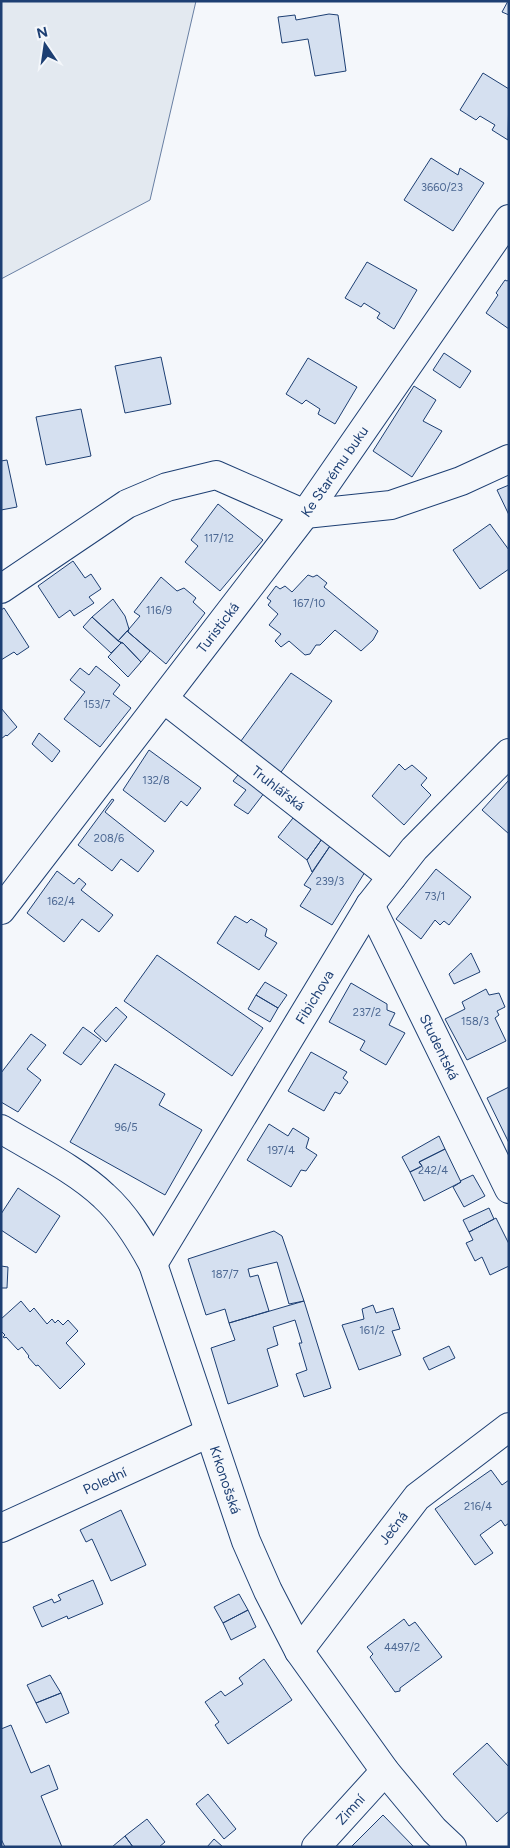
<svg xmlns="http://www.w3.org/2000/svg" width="510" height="1848" viewBox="0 0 510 1848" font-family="Figtree,sans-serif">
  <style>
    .green { fill: #e3e9f0; stroke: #687fa3 }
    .building { fill: #d5e0f0; stroke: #1d3f73 }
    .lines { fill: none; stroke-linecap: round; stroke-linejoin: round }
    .minor-casing { stroke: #1d3f73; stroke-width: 30 }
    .tertiary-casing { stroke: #1d3f73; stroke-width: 30 }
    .minor { stroke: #f4f7fb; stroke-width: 28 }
    .tertiary { stroke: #f4f7fb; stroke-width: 28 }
    .labels { text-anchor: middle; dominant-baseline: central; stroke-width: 4; stroke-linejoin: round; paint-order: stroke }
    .number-label { font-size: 11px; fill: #4b6792 }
    .street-label { font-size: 14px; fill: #1d3f73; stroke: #f4f7fb }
  </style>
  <rect width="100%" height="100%" fill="#f4f7fb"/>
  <path class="green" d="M1 1H196L150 200 1 279Z"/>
  <path class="building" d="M508 1H509V15L502 12Z
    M329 14 338 15 346 71 315 76 308 39 282 43 278 17 295 15 296 20Z
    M483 73 509 89 508 140 492 130 495 125 480 116 476 120 460 110Z
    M431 158 458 175 460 168 484 183 453 231 404 200Z
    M367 262 417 290 394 329 377 318 380 313 364 303 361 307 345 298Z
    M505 280 507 281 509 280V329L486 313 498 295 496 293Z
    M444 353 471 371 460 388 433 370Z
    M161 357 171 404 125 413 115 366Z
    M308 358 357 387 335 424 318 414 320 409 306 400 302 404 286 394Z
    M414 386 436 400 423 421 442 431 412 477 373 451Z
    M81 409 91 456 46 465 36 417Z
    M7 460 17 507 1 510V461Z
    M509 485V515L497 490Z
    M218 504 263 540 220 591 185 562 198 546 191 540Z
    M490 524 509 550V569L480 589 453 550Z
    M73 561 85 578 91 574 101 589 89 597 94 603 74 616 70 610 59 618 38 586Z
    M308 575 313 577 317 575 327 583 324 587 378 631 373 640 361 651 335 630 320 645H316L310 654 305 655 289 641 281 647 275 641 281 634 269 625 278 614 268 605 271 601 267 598 276 586 280 589 285 586 292 592Z
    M161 577 177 591 184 588 196 598 193 602 205 613 166 664 128 632 129 629 140 616 134 612Z
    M113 599 125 616 129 629 118 641 92 617Z
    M4 608 29 647 17 655 14 652 1 660V610Z
    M92 617 121 643 111 653 83 627Z
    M127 631 150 651 141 662 123 643 118 641Z
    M121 643H123L141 662 128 677 108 657Z
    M96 666 120 685 113 694 131 708 100 747 64 719 85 692 70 680 80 668 89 675Z
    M291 673 332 701 279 775 238 745Z
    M1 708 17 727 7 736 6 735 1 739Z
    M39 733 60 751 52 762 32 744Z
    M149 750 201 788 187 806 181 801 165 822 123 790Z
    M399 764 405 770 412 765 427 778 421 785 431 795 404 825 372 796Z
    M242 770 268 788 248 814 234 805 246 790 233 781Z
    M509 780V834L482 810Z
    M112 799 114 800 105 812 154 851 138 872 121 859 112 871 78 845Z
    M293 818 322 839 307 860 278 837Z
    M322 839 330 846 312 872 307 860Z
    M330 846 365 872 332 925 300 906 311 889 304 885Z
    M436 869 471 897 449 925 444 921 440 925 435 920 421 939 396 919Z
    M57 871 74 884 79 878 86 884 81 890 113 915 99 932 82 919 64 942 27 913Z
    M235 916 247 923 251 919 267 929 265 936 277 943 259 970 217 943Z
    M471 953 480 972 454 984 449 974Z
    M157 955 263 1028 232 1076 124 1001Z
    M265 982 287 995 278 1008 256 995Z
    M351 983 387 1004V1010L395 1013 389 1025 405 1033 386 1065 360 1050 365 1041 329 1022Z
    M486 989 489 995 499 993 505 1007 497 1011 499 1015 495 1018 506 1041 467 1060 445 1019 465 1009 462 1002Z
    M256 995 278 1008 270 1022 248 1009Z
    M116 1007 127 1017 106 1042 94 1031Z
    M83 1027 101 1040 81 1065 63 1053Z
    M31 1034 46 1045 27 1069 41 1080 18 1112 1 1102V1073Z
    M311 1052 347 1072 343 1078 348 1082 340 1094 335 1092 324 1111 288 1091Z
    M115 1064 165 1094 159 1105 202 1130 165 1195 70 1142Z
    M509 1087V1143L487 1098Z
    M269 1124 288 1136 293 1128 309 1138 306 1148 317 1155 306 1171 301 1170 291 1187 247 1160Z
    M439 1136 445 1149 419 1162 422 1166 410 1172 402 1157Z
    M445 1149 461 1182 424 1201 410 1172 422 1166 419 1162Z
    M473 1175 485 1196 464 1207 453 1187 461 1182 460 1181Z
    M18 1188 60 1216 36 1253 1 1230V1214Z
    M489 1208 494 1219 469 1232 463 1220Z
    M496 1218 509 1244V1266L490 1275 482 1257 475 1261 466 1243 473 1240 469 1232Z
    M274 1231 282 1236 304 1301 289 1304 277 1262 248 1269 250 1277 258 1275 269 1311 229 1323 225 1309 206 1315 188 1259Z
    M1 1266 8 1267 7 1288H1Z
    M21 1301 30 1312 34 1308 47 1324 52 1319 55 1323 58 1320 63 1325 68 1320 78 1331 66 1343 85 1364 60 1389 38 1365 36 1366 28 1357 29 1356 22 1347 18 1350 6 1337 5 1338 3 1337 5 1335 1 1331V1319Z
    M304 1301 331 1388 304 1397 296 1374 307 1370 299 1343H302L295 1320 273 1327 278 1345 267 1349 278 1386 228 1404 211 1348 235 1340 229 1323Z
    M373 1305 376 1313 393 1308 400 1329 392 1331 401 1355 359 1370 342 1325 364 1319 362 1309Z
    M449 1346 455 1358 429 1370 423 1358Z
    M491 1470 502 1485 509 1480V1523L505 1526 501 1520 480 1535 493 1553 475 1565 435 1509Z
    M121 1510 146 1565 111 1581 92 1539 86 1542 80 1530Z
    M93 1580 103 1604 68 1619 67 1616 42 1627 33 1607 52 1599 54 1603 61 1600 58 1595Z
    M239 1594 248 1610 223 1623 214 1607Z
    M248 1610 256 1627 231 1640 223 1623Z
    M404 1619 409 1626 415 1622 442 1657 400 1688V1691L395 1692 370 1657 373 1654 367 1647Z
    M264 1659 292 1700 228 1744 215 1725 219 1722 205 1702 221 1691 225 1696 243 1684 239 1678Z
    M50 1675 61 1693 36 1703 27 1685Z
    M61 1693 69 1713 46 1723 36 1703Z
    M11 1725 31 1773 49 1765 58 1789 41 1796 62 1847H5L1 1839V1729Z
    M487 1743 509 1767V1811L497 1822 453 1774Z
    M208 1794 236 1829 224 1839 196 1804Z
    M383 1815 414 1847H351Z
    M147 1819 165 1842 159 1847H133L125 1836Z
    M125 1836 133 1847H112Z
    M214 1839 223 1847H207Z"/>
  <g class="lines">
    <g class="minor-casing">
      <g id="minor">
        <path d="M1 589 127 504 167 487 216 475 305 514 391 505 461 481 509 459"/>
        <path id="s1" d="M164 699 392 877"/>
        <path id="s2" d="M370 905 509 1189"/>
        <path id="s3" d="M1 910 305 514 509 219"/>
        <path id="s4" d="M153 1264 370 905 414 849 509 753"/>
        <path id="s5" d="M1 1528 209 1433"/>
        <path id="s6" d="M299 1651 417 1497 509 1427"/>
        <path id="s7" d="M316 1847 385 1771"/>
      </g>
    </g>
    <g class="tertiary-casing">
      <g id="tertiary">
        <path id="s8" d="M1 1129C34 1149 77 1170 104 1196 125 1215 140 1240 153 1264L246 1541 268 1591 299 1651 385 1771 434 1830 452 1847"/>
      </g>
    </g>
    <use href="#minor" class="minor"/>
    <use href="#tertiary" class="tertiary"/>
  </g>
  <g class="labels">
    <g class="number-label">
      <text x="442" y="187">3660/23</text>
      <text x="219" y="538">117/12</text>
      <text x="309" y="603">167/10</text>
      <text x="159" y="610">116/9</text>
      <text x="97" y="704">153/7</text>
      <text x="156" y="780">132/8</text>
      <text x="109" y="838">208/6</text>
      <text x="330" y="881">239/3</text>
      <text x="435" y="896">73/1</text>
      <text x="61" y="901">162/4</text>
      <text x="367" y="1012">237/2</text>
      <text x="475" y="1021">158/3</text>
      <text x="126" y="1127">96/5</text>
      <text x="281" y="1150">197/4</text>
      <text x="433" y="1170">242/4</text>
      <text x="225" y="1274">187/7</text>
      <text x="372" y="1330">161/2</text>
      <text x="478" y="1506">216/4</text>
      <text x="402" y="1647">4497/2</text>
    </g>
    <g class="street-label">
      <text stroke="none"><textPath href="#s3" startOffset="551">Ke Starému buku</textPath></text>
      <text stroke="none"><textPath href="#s3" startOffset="356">Turistická</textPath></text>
      <text stroke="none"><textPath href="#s1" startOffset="145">Truhlářská</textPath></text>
      <text stroke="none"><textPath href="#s4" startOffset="312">Fibichova</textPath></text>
      <text stroke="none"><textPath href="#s2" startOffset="158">Studentská</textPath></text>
      <text stroke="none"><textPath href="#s5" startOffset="114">Polední</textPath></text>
      <text stroke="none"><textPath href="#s8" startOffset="435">Krkonošská</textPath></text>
      <text stroke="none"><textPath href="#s6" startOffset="155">Ječná</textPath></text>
      <text stroke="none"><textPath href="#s7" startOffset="51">Zimní</textPath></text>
    </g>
  </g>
  <rect width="510" height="1848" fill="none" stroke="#1d3f73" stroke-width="5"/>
  <g transform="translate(45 45) rotate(347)" stroke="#f4f7fb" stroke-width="4" paint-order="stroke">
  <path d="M0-4L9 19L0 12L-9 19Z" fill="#1d3f73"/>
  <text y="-8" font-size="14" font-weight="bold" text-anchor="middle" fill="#1d3f73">N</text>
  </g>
</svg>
